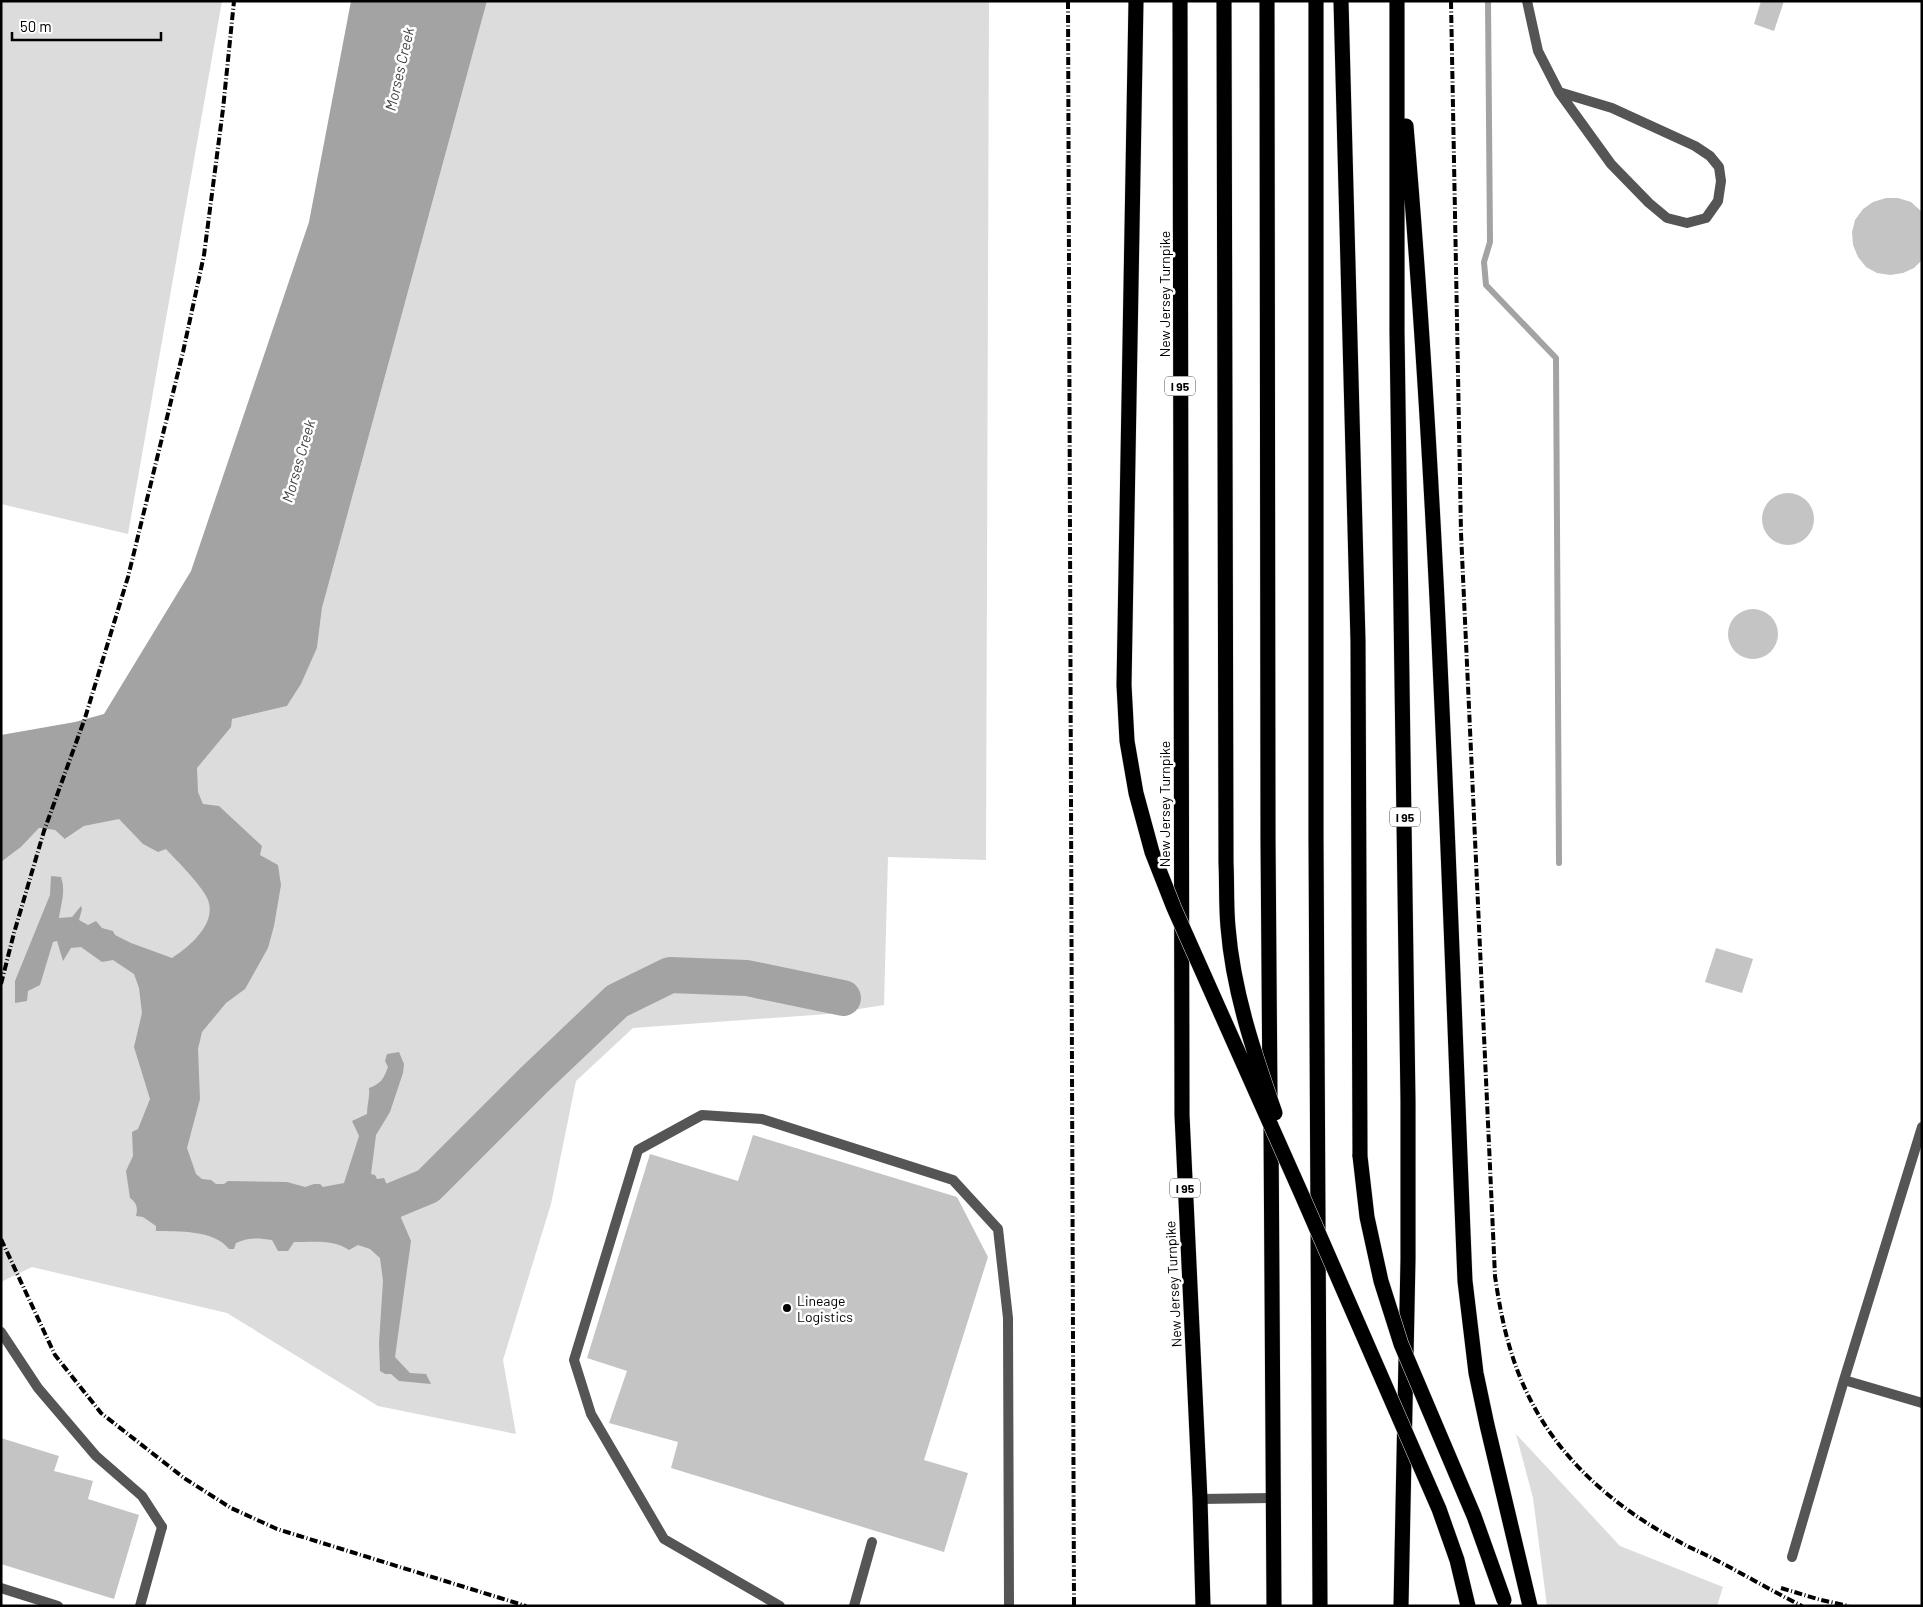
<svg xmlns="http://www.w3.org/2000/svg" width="1923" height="1607" viewBox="0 0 1923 1607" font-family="Barlow,sans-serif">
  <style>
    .green { fill: #dcdcdc }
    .water { fill: #a3a3a3 }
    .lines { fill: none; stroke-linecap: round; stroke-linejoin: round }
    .stream { stroke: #a3a3a3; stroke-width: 6 }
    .river { stroke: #a3a3a3; stroke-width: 36 }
    .building { fill: #c4c4c4 }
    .motorway-casing { stroke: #dbdbdb; stroke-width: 16 }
    .service { stroke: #555; stroke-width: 10 }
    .minor { stroke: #555; stroke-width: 10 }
    .motorway { stroke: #000; stroke-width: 15 }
    .rail { stroke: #000; stroke-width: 4; stroke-dasharray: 8 2.5 1 2.5; stroke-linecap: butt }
    .motorway-bridge-casing { stroke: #dbdbdb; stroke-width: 16; stroke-linecap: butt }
    .motorway-bridge { stroke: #000; stroke-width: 15 }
    .poi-dot { fill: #000; stroke: #fff; stroke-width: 2 }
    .labels { text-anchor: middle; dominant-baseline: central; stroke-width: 5; stroke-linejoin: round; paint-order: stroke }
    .shield { fill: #fff; stroke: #4c4c4c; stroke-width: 1 }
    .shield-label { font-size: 12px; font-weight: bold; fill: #000 }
    .street-label { font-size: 14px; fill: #000; stroke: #fff }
    .poi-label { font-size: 14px; fill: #000; stroke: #fff; text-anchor: start }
    .water-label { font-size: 15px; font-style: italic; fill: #444; stroke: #fff }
  </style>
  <rect width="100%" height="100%" fill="#fff"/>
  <path class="green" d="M1 1H222L128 534 1 504Z
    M487 1H989L986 860 888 857 884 1005 828 1014 633 1028 576 1081 551 1204 503 1360 516 1434 378 1406 227 1313 32 1267 1 1282V862L21 847 39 828 55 830 66 839 84 826 97 823 232 719 287 706 301 684 317 648 322 608Z
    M1516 1434 1620 1546 1723 1587 1717 1606H1547L1533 1498Z"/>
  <path class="water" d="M351 1H487L322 608 317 648 301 684 287 706 232 719 231 727 197 768 198 792 203 804 219 806 262 846 260 855 278 865 281 885 274 926 268 948 245 989 226 1003 202 1032 198 1049 200 1099 187 1148 196 1174 202 1179 211 1180 216 1184H224L228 1181 287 1182 305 1187 314 1184H320L323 1187 344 1183 359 1136 352 1121 367 1114C367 1105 370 1097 369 1088 381 1084 384 1078 388 1067L385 1061 387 1054 399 1052 404 1064 403 1073 390 1112 376 1135 371 1174 375 1175 377 1179 384 1178 411 1241 395 1357 410 1373 426 1374 431 1384 399 1381 391 1374H385L380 1371 379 1343 383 1281 380 1258 370 1249 358 1245 349 1250C334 1239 312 1242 294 1242L288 1251H278L272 1240C259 1238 248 1237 236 1243L234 1249H229C213 1229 179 1232 156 1231V1226L143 1217 136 1216C138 1208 137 1203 130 1198L126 1171 133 1156 132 1132 138 1129 150 1099 134 1047 142 1013 139 988 134 974 113 960 102 962 81 947 71 948 63 961 57 941 53 942 40 985 28 991 27 1001 15 1003V981L50 895 51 876 61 877C66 892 61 903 59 918L72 917 81 906 82 909 79 920 88 925 96 921 102 928 113 931 115 935 131 943 172 958C189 947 217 924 208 900 202 885 177 861 166 849L158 852 143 844 119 819 84 826 65 839 55 830 39 828 21 847 1 862V735L75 722 104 714 191 571 309 222Z"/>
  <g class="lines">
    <path class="stream" d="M1488 1 1490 242 1484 262 1486 285 1556 358 1559 863"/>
    <path class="river" d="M346 1212 370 1210 428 1186 534 1080 617 1001 670 975 747 978 843 998"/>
  </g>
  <path class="building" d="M1761 1H1784L1774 31 1754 24Z
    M1886 198H1898L1911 202 1922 212V260L1914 268 1903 273 1890 275 1877 273 1866 267 1858 257 1853 245 1852 232 1855 220 1863 209 1873 202Z
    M1762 519a26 26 0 1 1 52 0a26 26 0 1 1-52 0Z
    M1728 634a25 25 0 1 1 50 0a25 25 0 1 1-50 0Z
    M1716 948 1753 959 1742 993 1705 982Z
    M753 1135 957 1197 988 1257 924 1460 968 1473 944 1552 671 1468 678 1442 609 1423 627 1371 587 1358 650 1154 738 1181Z
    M1 1438 59 1456 54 1471 93 1481 88 1499 139 1515 114 1599 1 1564Z"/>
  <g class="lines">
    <g class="motorway-casing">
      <path id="motorway" d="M1180 1 1182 1115 1200 1499 1203 1606
        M1267 1 1268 838 1270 1097
        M1316 1V837L1320 1606
        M1341 1 1358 641 1360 1156
        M1397 1V332L1408 1101V1259L1401 1606
        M1406 126C1439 510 1449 896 1465 1281L1476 1373 1487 1425 1530 1606
        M1271 1125 1274 1606"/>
    </g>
    <path class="service" d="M1527 1 1538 51 1559 92 1611 164 1649 203 1667 218 1687 223 1706 218 1718 201 1721 181 1719 167 1710 156 1695 146 1612 108 1559 92
      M1922 1127 1844 1380 1922 1403
      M1 1332 38 1388 96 1456 142 1496 162 1527
      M1200 1499 1274 1498
      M1792 1557 1844 1380
      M780 1606 664 1539 591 1414 574 1360 638 1150 702 1115 762 1119 953 1180 998 1229 1008 1318 1009 1606
      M854 1606 872 1542"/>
    <path class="minor" d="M1 1588 58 1606
      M140 1606 162 1527"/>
    <use href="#motorway" class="motorway"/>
    <path class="rail" d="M1068 1 1074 1606
      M1451 1 1461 533 1495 1276C1501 1318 1510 1360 1530 1399 1561 1461 1617 1509 1678 1541 1688 1547 1698 1551 1708 1556 1740 1572 1770 1590 1802 1606
      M1 984 14 933 44 831 85 718 128 577 183 352 204 255 223 109 234 1
      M1 1239 55 1355 101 1413 184 1478 231 1508 277 1529 526 1606
      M1781 1588 1821 1600 1849 1606"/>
    <g class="motorway-bridge-casing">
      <path id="motorway-bridge" d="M1136 1 1124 685 1127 741 1136 793 1152 852 1174 908 1301 1193 1439 1509 1457 1560 1468 1606
        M1224 1 1226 862C1227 884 1226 906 1228 927 1233 991 1254 1053 1275 1113
        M1360 1156 1367 1217 1381 1281 1401 1344 1474 1516 1504 1600"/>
    </g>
    <use href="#motorway-bridge" class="motorway-bridge"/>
  </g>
  <circle class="poi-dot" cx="787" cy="1308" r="5"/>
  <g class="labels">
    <g class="shield">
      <rect x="1165" y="376.5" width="30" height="19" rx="4"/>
      <rect x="1390" y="807.5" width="30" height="19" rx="4"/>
      <rect x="1170" y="1178.5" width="30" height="19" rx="4"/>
    </g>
    <g class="shield-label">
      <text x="1180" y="386">I 95</text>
      <text x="1405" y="817">I 95</text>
      <text x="1185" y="1188">I 95</text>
    </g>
    <g class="street-label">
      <text transform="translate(1164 294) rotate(-90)">New Jersey Turnpike</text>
      <text transform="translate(1164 804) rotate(-90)">New Jersey Turnpike</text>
      <text transform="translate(1173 1284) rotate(-93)">New Jersey Turnpike</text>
    </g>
    <g class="poi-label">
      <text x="797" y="1300">Lineage<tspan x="797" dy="16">Logistics</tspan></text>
    </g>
    <g class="water-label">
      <text transform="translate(399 69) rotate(-77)">Morses Creek</text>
      <text transform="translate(298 461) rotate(-74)">Morses Creek</text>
    </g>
  </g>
  <rect width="1923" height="1607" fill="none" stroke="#000000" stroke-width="5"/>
  <path d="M12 32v8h149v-8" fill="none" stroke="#000000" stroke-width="2.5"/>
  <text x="20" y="32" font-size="15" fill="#000000" stroke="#ffffff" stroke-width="4" paint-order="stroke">50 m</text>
</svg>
